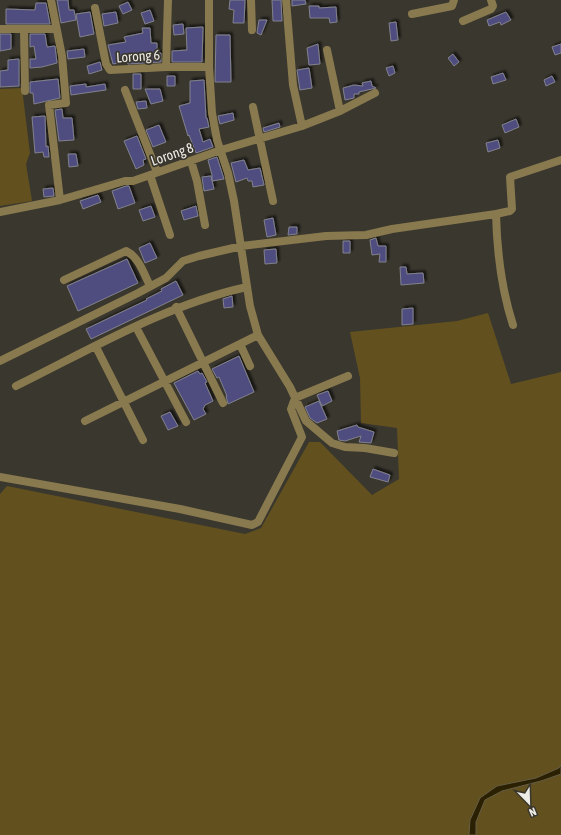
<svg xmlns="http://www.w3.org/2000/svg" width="561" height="835" viewBox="0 0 561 835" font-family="'Asap Condensed',sans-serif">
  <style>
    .green { fill: #62511e }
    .water { fill: #2b2102; stroke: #665e46 }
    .building { fill: #504d80; stroke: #81818c; filter: url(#shadow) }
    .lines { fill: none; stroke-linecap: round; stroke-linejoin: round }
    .street { stroke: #88794e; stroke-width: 8 }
    .labels { text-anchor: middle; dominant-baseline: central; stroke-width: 3.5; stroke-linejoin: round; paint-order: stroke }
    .street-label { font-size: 14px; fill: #eeece6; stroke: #3a372e }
  </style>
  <defs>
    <filter id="shadow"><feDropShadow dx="2.5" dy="-2.5" stdDeviation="1" flood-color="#0009"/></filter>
  </defs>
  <rect width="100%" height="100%" fill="#3a372e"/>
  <path class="green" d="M22 88 30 153 26 164 32 201 0 206V89Z
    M488 313 511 384 561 372V765L559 768 536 778 497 786 480 798 470 820 469 835H0V494L7 486 245 534 261 528 309 442H320L372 495 399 479 397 428 361 423 360 378 350 332 457 321Z
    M561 774V835H476V822L484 800 502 791 541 781Z"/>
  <path class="water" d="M561 765V774L541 781 502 791 485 800 476 822V835H469L470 820 480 798 497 786 536 778 559 768Z"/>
  <path class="building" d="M57 0H68L69 10H74L76 20 61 23Z
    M230 0H245L244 23H233L234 10 229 9Z
    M272 0H281L282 21H273Z
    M292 0H305L306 4 292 6Z
    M128 2 132 10 123 14 119 6Z
    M36 3H46L50 24H6V9L35 10Z
    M309 6H319V8L336 7 337 22 330 23 329 18H310Z
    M150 10 154 21 145 24 141 13Z
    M90 12 94 34 80 37 76 14Z
    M116 12 118 23 104 26 102 14Z
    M506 12 511 20 501 25 500 22 489 26 487 20Z
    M259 20H267L261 35 257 33Z
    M396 22 398 40 391 41 389 23Z
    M183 24 184 34 174 35 173 25Z
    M203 27 202 62H172V51L187 50 186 28Z
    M142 28H150L151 43H157V53H161V62L128 64 127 61 113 64 108 45 126 42 124 37 143 33Z
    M0 34H11V49L0 51Z
    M30 34H45L47 47 55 46 57 63 42 67 30 68V59H36L34 46 30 47Z
    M216 35H230L231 82H215Z
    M318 44 320 64 309 65 307 48Z
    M561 44V53L555 55 552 47Z
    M84 49 85 57 68 59 67 51Z
    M453 54 459 62 454 66 448 58Z
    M19 59V86L0 87V71L8 70V60Z
    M100 62 102 70 89 74 87 66Z
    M393 66 395 73 389 76 386 68Z
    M309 68 312 88 300 90 297 70Z
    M503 73 506 80 493 84 491 77Z
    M133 74H141V89H133Z
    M167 76H175V86H167Z
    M552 76 555 82 546 86 544 80Z
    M58 79 60 98 34 104 33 93H30V82Z
    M204 80 206 118H207L209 127 199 129 203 142 210 139 213 147 196 153 189 135 188 136 179 106 190 103V81Z
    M371 81 372 86 376 88 359 92V94H354V98L345 100 343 88 354 85 363 86 362 83Z
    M86 84V87L105 84 106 90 71 95 70 86Z
    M145 89H160L163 101 151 104Z
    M146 101 147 108 138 109 136 102Z
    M62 109 63 118H72L74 140 59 141 55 110Z
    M233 113 234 120 220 124 218 116Z
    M45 116 46 147 48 146 49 157H44L43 152 35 153 32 117Z
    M516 119 519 127 505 133 502 125Z
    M279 123 280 127 264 132 263 128Z
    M159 125 166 142 153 147 146 130Z
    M137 136 146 159 143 160 144 165 136 169 124 141Z
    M498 140 500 148 488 152 486 143Z
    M68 154H76L78 166 69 167Z
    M217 157 224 179 212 181V175L208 160Z
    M244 160 248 170 260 168 264 185 253 187 252 181H248L247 178 236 182 231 163Z
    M211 176 214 189 204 191 202 177Z
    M126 186H129L135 203 118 209 112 191Z
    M53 188 54 196 44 197 43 189Z
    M98 195 101 202 83 209 80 201Z
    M151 206 155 217 143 221 139 210Z
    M196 206 198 216 184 220 181 211Z
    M273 218 276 235 267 237 264 220Z
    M289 227H297V234L288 235Z
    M376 238 378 246H386V262H379L380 254 372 255 370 240Z
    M343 241H350V253H343Z
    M150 243 157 258 145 263 139 248Z
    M276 249 277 263 265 264 264 250Z
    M127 259 138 283 78 311 67 286Z
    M400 267H406L407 274 423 273 424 283 401 285Z
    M176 281 183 295 91 339 86 329 147 300 146 299 162 291 161 289Z
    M232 296 233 307 224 308 223 299Z
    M413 308V324L402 325V309Z
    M239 356 254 392 228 404 226 396H227L219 377 217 378 212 369Z
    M198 371 200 374 202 373 207 382 205 383 213 401 205 405 203 409 206 414 194 420 174 383Z
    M328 391 332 401 322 406 317 395Z
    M319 401 327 419 317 423 310 418 305 407Z
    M170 412 178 426 168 430 161 416Z
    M357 425 358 427 374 432 371 443 359 442 361 436 345 441 339 440 337 431Z
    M373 469 390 475 388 482 370 477Z"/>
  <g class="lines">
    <path class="street" d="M51 0 62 56 66 103 49 105 60 200
      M209 0V67L212 113 217 140 228 173 234 201 250 306 258 335 290 387 306 421 332 443 345 447 365 448 394 453
      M251 0 252 30
      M286 0 293 85 302 126
      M95 8 106 64 110 70 166 67H209
      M412 14 452 6 454 0
      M463 21 491 9 493 6 491 0
      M0 29H56
      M24 30 25 91
      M327 50 340 111
      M166 67 168 0
      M125 90 157 172
      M253 107 273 201
      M191 161 197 181 205 225
      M150 175 170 235
      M0 212 60 200 125 181H133L221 150 302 126 340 111 375 93
      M496 214 510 211 512 209 510 177 561 160
      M64 280 126 251C139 257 144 274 150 286
      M176 307 223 403
      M136 327 186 422
      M240 344 250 366
      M96 347 143 440
      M0 361 138 293 166 278 183 261 199 256 242 246 326 236 366 235 392 229 496 214C497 252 501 288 513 325
      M16 386C91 349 165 305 247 287
      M85 421 258 335
      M0 477 180 509 252 525 258 522 302 437 291 409 295 398 348 376"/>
  </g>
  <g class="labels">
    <g class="street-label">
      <text transform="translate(138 56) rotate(-4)">Lorong 6</text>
      <text transform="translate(172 154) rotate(-19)">Lorong 8</text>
    </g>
  </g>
  <g transform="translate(529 803) rotate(157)" stroke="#3a372e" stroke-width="3" paint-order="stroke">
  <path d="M0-3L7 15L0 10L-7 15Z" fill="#eeece6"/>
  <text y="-6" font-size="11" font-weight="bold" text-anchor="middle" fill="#eeece6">N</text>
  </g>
</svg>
